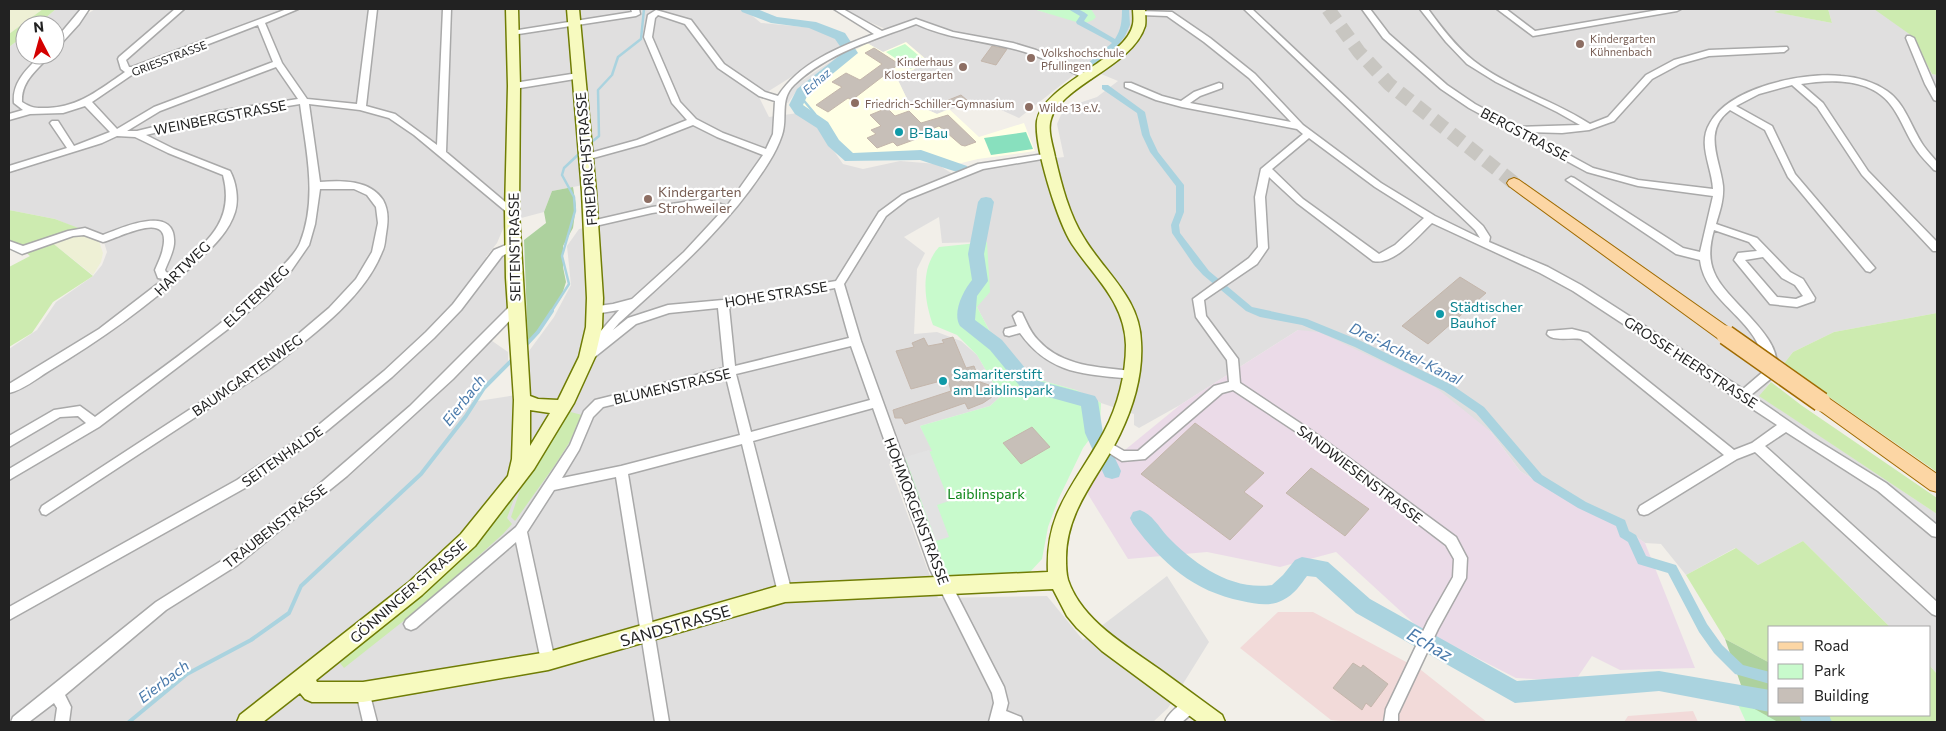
<svg xmlns="http://www.w3.org/2000/svg" width="1946" height="731" viewBox="0 0 1946 731" font-family="Commissioner,sans-serif">
  <style>
    .residential { fill: #e0dfdf; fill-rule: evenodd }
    .commercial { fill: #f2dad9 }
    .industrial { fill: #ebdbe8 }
    .education { fill: #ffffe5 }
    .farmland { fill: #eef0d5 }
    .grass { fill: #cdebb0 }
    .forest { fill: #add19e }
    .park { fill: #c8facc }
    .pitch { fill: #88e0be }
    .parking { fill: #e2e2e2 }
    .lines { fill: none; stroke-linecap: round; stroke-linejoin: round }
    .stream-far1 { stroke: #aad3df; stroke-width: 2.5 }
    .stream { stroke: #aad3df; stroke-width: 4 }
    .canal { fill: #aad3df; fill-rule: evenodd }
    .river { fill: #aad3df; fill-rule: evenodd }
    .building { fill: #c7bfb8; stroke: #c4b6ab }
    .primary-tunnel { stroke: #c8c6c1; stroke-width: 14; stroke-dasharray: 14 8; stroke-linecap: butt }
    .street-casing { stroke: #a9a9a9; stroke-width: 3 }
    .secondary-casing { stroke: #707d05; stroke-width: 3 }
    .primary-casing { stroke: #a06b00; stroke-width: 2 }
    .street { fill: #fff; fill-rule: evenodd }
    .secondary { fill: #f7fabf; fill-rule: evenodd }
    .primary { fill: #fcd6a4; fill-rule: evenodd }
    .primary-bridge-casing { stroke: #a06b00; stroke-width: 22; stroke-linecap: butt }
    .primary-bridge { stroke: #fcd6a4; stroke-width: 19 }
    .education-dot { fill: #8d6e63; stroke: #fff; stroke-width: 2 }
    .culture-dot { fill: #0f9aa8; stroke: #fff; stroke-width: 2 }
    .labels { text-anchor: middle; dominant-baseline: central; stroke-width: 4.5; stroke-linejoin: round; paint-order: stroke }
    .far-education-label { font-size: 11px; fill: #785e54; stroke: #fff; text-anchor: start }
    .far-street-label { font-size: 11px; fill: #222; stroke: #fff }
    .far-water-label { font-size: 12px; font-style: italic; fill: #4a7aab; stroke: #fff }
    .street-label { font-size: 14px; fill: #222; stroke: #fff }
    .culture-label { font-size: 14px; fill: #0d838f; stroke: #fff; text-anchor: start }
    .education-label { font-size: 14px; fill: #785e54; stroke: #fff; text-anchor: start }
    .park-label { font-size: 14px; fill: #0c8416; stroke: #fff }
    .water-label { font-size: 15px; font-style: italic; fill: #4a7aab; stroke: #fff }
    .near-street-label { font-size: 16px; fill: #222; stroke: #fff }
    .near-water-label { font-size: 18px; font-style: italic; fill: #4a7aab; stroke: #fff }
  </style>
  <rect width="100%" height="100%" fill="#f2efe9"/>
  <path class="residential" d="M56 9H85L84 11 89 13 95 9H744L761 23 814 28 840 39 841 46 759 97 769 117 798 113 815 124 843 164 863 169 900 161 937 164 959 178 995 166 1064 157 1057 124 1064 108 1097 97 1118 81 1084 67 1019 118 979 100 937 114 908 101 896 76 913 70 926 60 883 52 867 43 892 32 854 15 846 9H1033L1067 18 1095 17 1091 9H1784L1775 12 1832 23 1828 9H1876L1912 36 1932 74 1937 75V313L1834 332 1793 352 1760 396 1937 514V674L1930 666V627H1890L1803 541 1758 565 1735 548 1686 575 1661 544 1645 543 1622 527 1564 498 1520 471 1491 432 1298 330 1180 405 1139 428 1134 425V414L1101 403 1076 390 1040 380 1010 358 1003 344 989 330 977 307 987 242 942 243 939 217 904 237 925 253 917 269 914 334 937 332 961 341 977 355 1001 396 990 406 920 426 933 451 889 464 938 598 1047 596 1083 640 1167 576 1209 642 1168 708 1153 722H9V349L37 330 56 302 93 276 102 265 107 252 103 239 55 219 9 210V47L25 35V55H55V25H37ZM594 183 595 226 579 229 567 246 571 285 554 317 529 351V393L472 402 508 365V352L485 336 507 313 509 257H486L497 243 506 222 544 212 552 191Z"/>
  <path class="commercial" d="M1278 612H1313L1421 670 1487 722H1349L1331 720 1240 648Z
    M1693 711 1698 722H1624L1628 716Z"/>
  <path class="industrial" d="M1298 330 1319 332 1435 387 1491 432 1520 471 1564 498 1623 527 1645 543 1695 668 1620 670 1592 656 1575 681 1516 678 1419 628 1336 552 1280 567 1207 552 1128 559 1086 491 1087 481 1180 405Z"/>
  <path class="education" d="M906 42 927 60 913 70 896 76 908 101 937 114 949 109 979 137 1024 123 1035 151 978 159 953 165 921 155 850 158 833 143 823 125 800 111 796 105 802 92 851 53 867 43 883 52Z"/>
  <path class="farmland" d="M9 9H43L9 34Z
    M84 233 99 241 103 253 101 262 93 275 50 241Z"/>
  <path class="grass" d="M43 9H56L37 25H25V35L9 47V34Z
    M1784 9H1828L1832 23 1774 12Z
    M1874 9H1937V75L1932 74 1912 36Z
    M9 210 55 219 81 229 21 247 9 242Z
    M50 241 93 276 53 302 32 333 9 347V267L30 256 23 250Z
    M1937 313V472L1783 365 1793 352 1834 332Z
    M1771 382 1801 405 1937 498V514L1759 396Z
    M567 411 582 415 569 443 555 465 515 521 511 517 520 490 539 461Z
    M515 496 507 518 512 524 503 534 425 604 344 668 340 663C400 610 464 559 515 496Z
    M1803 541 1890 627H1770V663L1725 639 1686 575 1736 548 1758 565Z
    M1930 666 1937 674V722H1831L1822 715H1930Z"/>
  <path class="forest" d="M573 187 576 206 573 228 563 246V267L566 282 561 298 528 344 524 240 546 223 544 212 552 191Z
    M1725 639 1770 663V715H1821L1831 722H1763L1751 714Z"/>
  <path class="park" d="M1033 9H1091L1096 17 1093 20 1083 24Z
    M905 44 924 60 911 69 886 52Z
    M987 242 990 292 977 307 989 330 1003 344 1010 358 1024 370 1040 380 1076 390 1101 403 1100 425 1083 448 1058 500 1048 527 1042 559 1030 572 1018 578 947 582 903 459 932 451 920 426 990 406 1001 396 977 355 957 335 933 325C924 300 920 268 939 247Z
    M1735 698 1778 722H1746Z"/>
  <path class="pitch" d="M1026 132 1033 149 991 155 984 138Z"/>
  <path class="parking" d="M836 58 840 60 797 90 788 103 782 102 791 88Z
    M929 450 949 501 937 505 949 537 936 541 905 457Z"/>
  <g class="lines">
    <path class="stream-far1" d="M800 96 815 114 814 119
      M588 145 599 136 598 90 612 75 618 57 641 39 644 9
      M551 312 569 284 562 256 575 211 574 197 562 175 564 168 582 151"/>
    <path class="stream" d="M525 346 538 332 552 311
      M129 722 187 674 251 640 289 613 301 586 421 474 466 416 484 388 514 358"/>
    <path class="canal" d="M1068 9C1076 8 1082 10 1088 15L1084 21 1115 39C1121 30 1122 21 1122 9H1129L1130 25 1125 36 1113 52 1094 67H1088V63L1112 43 1109 41 1077 24 1076 22 1080 16Z
      M1102 85H1108L1145 112 1150 135 1158 152 1184 185V212L1179 225 1180 233 1209 271 1252 307 1307 319 1361 341 1452 385 1484 407 1542 475 1586 502 1625 520 1629 531 1636 535 1646 556 1676 565 1707 624 1722 645 1743 665 1770 672V684L1735 674 1714 653 1699 632 1668 573 1638 564 1628 542 1620 537 1616 526 1578 508 1534 481 1476 413 1444 391 1355 347 1302 325 1260 317 1246 311 1203 275 1194 265 1172 233 1171 225 1176 212V186L1150 152 1142 135 1137 113 1102 89Z"/>
    <path class="river" d="M740 9H757L777 17 816 22 845 33 858 53 808 94 803 105 828 122 839 140 853 153 921 150 967 166 969 169 967 172H957L920 160 845 161 828 146 817 128 795 114 789 105 797 89 844 52 835 39 809 28 771 23 742 12Z
      M986 197 991 198 994 202 984 254 988 281 977 296 975 320 1002 340 1035 380 1095 396 1098 401 1103 433 1121 471 1119 477 1112 479 1105 477 1085 433 1081 406 1023 390 990 350 960 326C952 313 963 291 972 280L968 254 978 202 981 198Z
      M1140 510C1152 514 1159 527 1167 536 1194 564 1231 591 1272 585L1283 575 1295 560 1302 557 1328 562 1370 599 1517 681 1659 671 1770 690V712L1659 691 1515 703 1356 613 1316 577 1307 576C1301 584 1294 595 1283 600 1270 607 1256 604 1242 601 1193 591 1163 564 1133 524L1130 518 1133 512Z
      M1799 715H1829L1832 722H1802Z"/>
  </g>
  <path class="building" d="M992 46 1007 49 996 65 981 61Z
    M874 48 899 64 852 100 848 98 828 112 816 105 842 87 832 82 846 73 860 80 882 64 865 53Z
    M961 95 968 101 954 107 946 101Z
    M887 108 895 116 909 111 921 123 948 115 976 142 965 146 961 145 939 126 917 135 919 138 897 146 893 142 877 148 867 138 876 134 871 130 881 126 870 115Z
    M1460 277 1486 293 1428 344 1402 326Z
    M953 337 966 368 974 366 980 382 989 385 995 393 992 397 983 403 968 409 965 403 905 424 902 418H895L893 410 951 391 948 379 911 389 896 351 914 347 912 343 924 338 928 346 944 343 942 340Z
    M1195 423 1264 473 1244 492 1263 506 1230 540 1141 474Z
    M1032 427 1050 447 1021 464 1003 443Z
    M1311 468 1369 509 1345 536 1286 493Z
    M1353 663 1361 668 1363 665 1388 684 1371 707 1366 703 1362 710 1333 688Z"/>
  <g class="lines">
    <path class="primary-tunnel" d="M1328 9 1359 52 1389 84 1514 183"/>
    <g class="street-casing">
      <path id="street" d="M81 9H89L79 24 58 47 55 48V40Z
        M175 9H184L126 60 129 67H132L287 9H298L265 23 282 63 307 99 357 104 369 9H377L366 106 395 114 437 145 443 9H451L446 152 517 212 515 214H509L414 135 389 118 360 110 309 104 320 182C342 180 370 180 383 200 389 211 388 222 386 234 385 240 385 247 382 252 364 299 308 339 269 369L46 515 42 514 40 510 42 506 261 363 296 336 329 308 356 279 372 252 378 223 376 207 367 195 354 189H320L315 224 309 245 291 271 268 295 228 329 99 427 9 480V469L86 423 78 416 60 417 9 447V436L54 410 80 406 95 417C154 373 222 328 274 275 282 266 295 255 300 243 318 198 306 150 300 104L219 117 146 135 174 149 230 171C236 182 239 199 235 212 228 235 207 252 190 268 147 307 99 341 49 371 36 379 23 390 9 393V384L99 329 164 279 158 278 155 270C158 263 162 255 163 248 172 208 119 238 103 242L84 235 73 236 22 254 9 248V241L23 246 68 231 85 228 103 235C123 227 177 203 174 244 173 253 168 262 165 270L166 272 171 274C203 244 236 224 223 175L168 153 135 137 117 136 102 143 9 172V166L67 148 50 123 52 121H58L74 146 110 132 85 106 63 113 30 114 9 120V114L23 110 14 103C12 82 27 69 41 55H50C38 70 21 80 22 102 33 109 36 108 48 108 79 107 100 89 125 72L121 69 118 59 119 57ZM258 25 273 62 154 107 117 129 92 102 136 72ZM276 67 298 99 219 111 137 131H127L160 111Z
        M631 9H639L640 14 636 16 512 35 508 33 512 31 632 12Z
        M834 9H843L882 31 916 19 953 32 1013 43 1036 50 1063 62 1092 77 1091 79H1085C1061 66 1036 54 1010 48 978 40 946 38 916 24 874 40 827 53 794 85 779 100 788 118 782 135 779 144 774 154 769 162 730 225 673 274 619 323L613 330 628 318 668 305 723 300 836 281 879 212 902 195 978 164 1051 153 1053 155 1048 158 983 169 908 199 886 216 844 284 861 341 943 568 1004 687 1008 703 1006 711 1021 717 1023 722H989L994 703 992 693 930 569 873 408 753 441 792 593 790 597 785 599 780 597 778 593 742 444 628 474 669 722H655L616 477 554 490 527 532 555 661 553 666 548 668 543 666 541 661 516 542 416 628 411 630 406 628 404 624 406 620 516 527 570 445 584 411 595 400 724 368 718 308 669 313 636 324 591 360H583L581 357 593 346 591 343 593 340 619 310 595 314 590 310 591 307 613 304 632 299 684 252 722 211 704 205 652 213 591 227 587 226 586 224 587 222 652 207 704 199 727 206 763 155 717 137 693 125 644 144 586 160 583 159V155L637 140 687 120 672 103 644 37 648 15 656 10 691 20 724 64 765 92 778 96C799 63 839 47 874 34ZM658 15 685 24 718 68 759 96 775 101 773 134 766 149 723 133 696 119 680 102 652 37 655 18ZM835 288 849 338 735 366 729 307ZM851 346 870 400 751 432 736 374ZM726 377 740 435 621 466 562 478 579 450 593 417 603 407Z
        M1244 9H1252L1483 226 1490 237 1489 242 1548 267 1581 285 1743 389 1764 371C1764 319 1706 307 1700 260L1676 254 1566 180 1571 177 1574 178 1683 248 1700 252 1713 196 1638 186 1587 172 1469 108 1441 89 1383 38 1362 9H1370L1389 34 1447 85 1475 104 1518 127 1580 125 1557 112 1496 82 1467 64 1446 42 1420 9H1428C1441 27 1456 47 1474 61 1509 88 1553 100 1590 124L1608 117 1646 75 1674 60 1709 50 1787 47 1788 49 1784 52 1709 56 1680 64 1652 79 1614 121 1589 130 1562 133 1527 132 1593 168 1638 180 1713 189C1712 167 1697 144 1710 123 1730 87 1803 72 1841 76 1857 77 1874 82 1887 91 1905 103 1911 127 1923 145 1927 151 1932 156 1937 162V171L1934 170C1928 163 1921 157 1916 149 1907 136 1902 121 1893 108 1873 78 1833 79 1801 84L1823 103 1868 171 1937 242V251H1933L1862 175 1817 107 1792 85 1759 94 1736 106 1772 126 1795 174 1875 268 1870 272 1866 271 1788 177 1765 130 1730 110C1702 131 1720 159 1723 186 1724 199 1720 211 1716 224L1757 238 1790 272 1803 279 1815 298 1814 301 1797 307 1770 304 1734 260 1738 253 1757 251 1749 242 1714 230C1710 244 1708 258 1714 272 1725 302 1791 340 1774 376L1751 395 1813 438 1886 483 1937 525V537L1932 536 1878 491 1786 432 1765 446 1937 602V616L1932 614 1755 452 1737 459 1648 514 1644 515 1640 514 1638 510 1640 506 1724 455 1581 339C1571 337 1553 342 1547 334L1548 331 1572 329 1588 333 1734 450 1752 443 1777 425 1573 291 1540 273 1432 223C1419 235 1394 266 1373 261L1297 203 1269 177 1265 197 1268 248 1257 264 1204 300 1206 316 1238 359 1240 383 1312 431 1456 537 1467 558 1466 578 1438 629 1398 714V722H1384L1386 709 1428 621 1453 577 1454 559 1446 545 1304 437 1233 390 1222 393 1145 459 1122 461 1101 448 1099 445 1101 442 1105 440 1124 451H1138L1214 386 1229 382 1227 360 1196 317 1193 299 1249 258 1258 247 1255 197 1261 169 1303 134 1297 129 1182 107 1156 100 1125 87V83H1131L1162 96 1181 101 1194 92 1219 83 1222 84V88L1200 96 1190 103 1291 122 1249 78 1204 42 1167 16 1141 15H1138V11L1172 12 1210 38 1255 74 1303 125 1381 183 1435 216 1480 238 1475 230ZM1309 138 1375 187 1424 218 1395 245 1379 254 1303 199 1272 169ZM1763 257 1782 278 1795 285 1803 296 1796 299 1777 297 1745 260Z
        M1497 9H1506L1535 31 1664 9H1681L1677 11 1533 36Z
        M1907 36H1910L1914 38 1937 91V101L1934 100 1925 84 1906 38Z
        M578 73 581 74V78L514 89 510 86 514 83Z
        M513 242 517 244 518 246 517 248 502 256 461 310 434 338 392 377 323 434 245 488 9 620V607L237 480 315 428 384 371 426 332 453 304 494 250Z
        M515 304 519 305 520 308 519 311 453 379 347 476 236 566 166 610 65 695 71 707 69 722H55L57 708 54 703 29 722H11L13 717 156 602 226 558 301 500 410 406 511 305Z
        M1018 312 1022 313C1027 323 1030 332 1038 340 1062 367 1099 367 1132 371L1136 372 1138 375 1136 378 1132 379C1085 374 1050 375 1020 333L1009 336 1005 335 1004 332 1005 329 1017 326 1013 316Z
        M363 685 368 687 377 722H363L356 692 358 687Z
        M1191 698 1196 700 1198 705 1196 710 1182 722H1165C1168 713 1182 702 1191 698Z"/>
    </g>
    <g class="secondary-casing">
      <path id="secondary" d="M506 9H518L520 86 519 212 530 396 538 399 558 400 579 357 586 327 587 298 582 192 567 9H579L596 192 603 298 602 327 595 357 574 403 534 469 475 546 422 595 316 680 317 682H363L548 652 785 584 1048 572C1045 509 1077 483 1104 432 1118 406 1126 374 1126 345 1125 302 1094 277 1072 244 1058 222 1034 147 1037 121 1043 84 1127 59 1133 24 1134 19 1133 13 1133 9H1145C1145 14 1146 21 1145 26 1135 58 1089 76 1066 98 1060 104 1053 110 1051 119 1047 130 1053 146 1055 157 1061 183 1069 215 1084 238 1105 273 1140 298 1141 342 1143 373 1134 405 1120 434 1100 476 1066 509 1066 558 1066 566 1066 573 1068 580 1081 620 1127 646 1159 669 1180 684 1201 700 1222 715L1225 722H1198L1102 651 1077 628 1067 616 1053 589 785 602 548 670 363 702H312L305 699 300 693 263 722H237L240 715 408 583 461 534 508 476 512 459 514 400 506 278 505 212 508 86ZM530 410 550 413 530 446Z"/>
    </g>
    <g class="primary-casing">
      <path id="primary" d="M1514 178 1519 180 1732 330 1735 335 1732 340 1726 341 1720 340 1509 186 1507 183 1509 180Z
        M1821 395 1827 397 1937 474V492L1930 490 1815 407 1812 402 1815 397Z"/>
    </g>
    <use href="#street" class="street"/>
    <use href="#secondary" class="secondary"/>
    <use href="#primary" class="primary"/>
    <g class="primary-bridge-casing">
      <path id="primary-bridge" d="M1726 335 1821 402"/>
    </g>
    <use href="#primary-bridge" class="primary-bridge"/>
  </g>
  <g class="education-dot">
    <circle cx="1580" cy="44" r="5"/>
    <circle cx="1031" cy="58" r="5"/>
    <circle cx="963" cy="67" r="5"/>
    <circle cx="855" cy="103" r="5"/>
    <circle cx="1029" cy="107" r="5"/>
    <circle cx="648" cy="199" r="5"/>
  </g>
  <g class="culture-dot">
    <circle cx="899" cy="132" r="5"/>
    <circle cx="1440" cy="314" r="5"/>
    <circle cx="943" cy="381" r="5"/>
  </g>
  <g class="labels">
    <g class="far-education-label">
      <text x="1590" y="38">Kindergarten<tspan x="1590" dy="13">Kühnenbach</tspan></text>
      <text x="1041" y="52">Volkshochschule<tspan x="1041" dy="13">Pfullingen</tspan></text>
      <text x="953" y="61" text-anchor="end">Kinderhaus<tspan x="953" dy="13">Klostergarten</tspan></text>
      <text x="865" y="103">Friedrich-Schiller-Gymnasium</text>
      <text x="1039" y="107">Wilde 13 e.V.</text>
    </g>
    <g class="far-street-label">
      <text transform="translate(169 58) rotate(-21)">GRIESSTRASSE</text>
    </g>
    <g class="far-water-label">
      <text transform="translate(816 81) rotate(-41)">Echaz</text>
    </g>
    <g class="street-label">
      <text transform="translate(220 117) rotate(-11)">WEINBERGSTRASSE</text>
      <text transform="translate(1525 134) rotate(28)">BERGSTRASSE</text>
      <text transform="translate(586 159) rotate(-95)">FRIEDRICHSTRASSE</text>
      <text transform="translate(514 247) rotate(-91)">SEITENSTRASSE</text>
      <text transform="translate(182 268) rotate(-44)">HARTWEG</text>
      <text transform="translate(776 294) rotate(-9)">HOHE STRASSE</text>
      <text transform="translate(256 296) rotate(-43)">ELSTERWEG</text>
      <text transform="translate(1691 362) rotate(33)">GROSSE HEERSTRASSE</text>
      <text transform="translate(247 375) rotate(-35)">BAUMGARTENWEG</text>
      <text transform="translate(672 386) rotate(-13)">BLUMENSTRASSE</text>
      <text transform="translate(282 456) rotate(-35)">SEITENHALDE</text>
      <text transform="translate(1360 474) rotate(37)">SANDWIESENSTRASSE</text>
      <text transform="translate(917 511) rotate(69)">HOHMORGENSTRASSE</text>
      <text transform="translate(275 526) rotate(-38)">TRAUBENSTRASSE</text>
      <text transform="translate(408 591) rotate(-41)">GÖNNINGER STRASSE</text>
    </g>
    <g class="culture-label">
      <text x="909" y="132">B-Bau</text>
      <text x="1450" y="306">Städtischer<tspan x="1450" dy="16">Bauhof</tspan></text>
      <text x="953" y="373">Samariterstift<tspan x="953" dy="16">am Laiblinspark</tspan></text>
    </g>
    <g class="education-label">
      <text x="658" y="191">Kindergarten<tspan x="658" dy="16">Strohweiler</tspan></text>
    </g>
    <g class="park-label">
      <text x="986" y="493">Laiblinspark</text>
    </g>
    <g class="water-label">
      <text transform="translate(1406 353) rotate(26)">Drei-Achtel-Kanal</text>
      <text transform="translate(463 400) rotate(-52)">Eierbach</text>
      <text transform="translate(163 681) rotate(-37)">Eierbach</text>
    </g>
    <g class="near-street-label">
      <text transform="translate(675 625) rotate(-16)">SANDSTRASSE</text>
    </g>
    <g class="near-water-label">
      <text transform="translate(1430 644) rotate(30)">Echaz</text>
    </g>
  </g>
  <rect width="1946" height="731" fill="none" stroke="#222222" stroke-width="20"/>
  <rect x="1768" y="626" width="162" height="90" fill="#ffffff" stroke="#a7a7a7"/>
  <rect x="1778" y="642" width="25" height="8" fill="#fcd6a4" stroke="#a7a7a7"/>
  <text x="1814" y="651" font-size="15" fill="#222222">Road</text>
  <rect x="1778" y="664" width="25" height="15" fill="#c8facc" stroke="#a7a7a7"/>
  <text x="1814" y="676" font-size="15" fill="#222222">Park</text>
  <rect x="1778" y="688" width="25" height="15" fill="#c7bfb8" stroke="#a7a7a7"/>
  <text x="1814" y="701" font-size="15" fill="#222222">Building</text>
  <g transform="translate(40 40) rotate(354)"><circle r="24" fill="#ffffff" stroke="#a7a7a7"/>
  <path d="M0-4L9 19L0 12L-9 19Z" fill="#d40000"/>
  <text y="-8" font-size="14" font-weight="bold" text-anchor="middle" fill="#222222">N</text>
  </g>
</svg>
